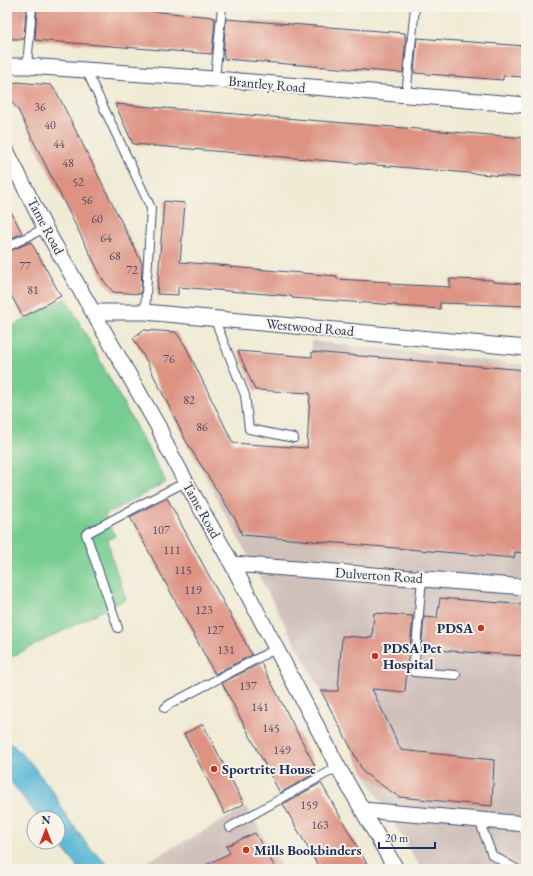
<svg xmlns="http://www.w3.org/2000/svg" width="533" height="876" viewBox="0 0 533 876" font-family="'EB Garamond',serif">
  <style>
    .industrial { fill: #cfc0ba }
    .green { fill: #76cd91; stroke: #487e78 }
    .water { fill: #58b7d6; stroke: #3a739a }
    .building { fill: #dd9282 }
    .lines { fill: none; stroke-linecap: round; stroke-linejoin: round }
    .service-casing { stroke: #3b4b70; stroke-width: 10 }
    .minor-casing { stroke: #3b4b70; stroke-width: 17 }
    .service { stroke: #fff; stroke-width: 8 }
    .minor { stroke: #fff; stroke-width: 15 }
    .poi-dot { fill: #c8321e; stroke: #f7f3e8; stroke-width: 1.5 }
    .labels { text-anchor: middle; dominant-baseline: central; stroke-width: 4; stroke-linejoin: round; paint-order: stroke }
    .number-label { font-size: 12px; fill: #4c4867 }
    .street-label { font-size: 14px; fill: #1b2f5e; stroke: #f7f3e8 }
    .poi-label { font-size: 14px; font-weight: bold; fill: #1b2f5e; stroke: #f7f3e8; text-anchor: start }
  </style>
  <rect width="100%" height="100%" fill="#f7f3e8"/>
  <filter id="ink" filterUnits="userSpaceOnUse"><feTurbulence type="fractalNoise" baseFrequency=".025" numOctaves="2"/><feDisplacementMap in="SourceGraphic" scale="8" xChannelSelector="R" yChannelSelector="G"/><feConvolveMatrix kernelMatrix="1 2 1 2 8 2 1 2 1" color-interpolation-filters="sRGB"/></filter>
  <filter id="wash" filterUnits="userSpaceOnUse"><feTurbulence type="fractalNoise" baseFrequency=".012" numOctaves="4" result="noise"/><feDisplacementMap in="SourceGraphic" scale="16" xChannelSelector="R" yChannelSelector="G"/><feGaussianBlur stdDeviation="0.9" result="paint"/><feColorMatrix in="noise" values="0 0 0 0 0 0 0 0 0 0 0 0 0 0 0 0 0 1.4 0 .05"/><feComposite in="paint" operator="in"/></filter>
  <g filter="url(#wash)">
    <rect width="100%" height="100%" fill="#f0ebd4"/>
    <path class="industrial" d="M311 341 526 365V869H421L364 773 321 691 187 443 244 444 307 448 312 352Z
      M247 807 282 869H143L139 866Z"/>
    <path class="green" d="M66 298 166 482 105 515 115 536 108 540 112 559 126 599 7 659V329Z"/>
    <path class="water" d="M7 739 29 761 54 793 65 814 88 846 109 866 111 869H79L58 842V818H39L7 777Z"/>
    <g id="blocks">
      <path class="building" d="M7 7H26L24 39H7Z
        M37 7H106L213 17V18H215L212 54 35 40Z
        M226 19 405 33V37H406L403 72 402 73 224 59V55H223Z
        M417 38 526 46V77L503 76V80L414 73Z
        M16 82 51 85 57 93 142 263 141 294 113 292 103 280 18 110 7 96V91Z
        M115 104 526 138V178L133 144Z
        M164 201 185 203 180 262 230 266V267L337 276V279L390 282 389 284 450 287V279L493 280V282L526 284V306L440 303V309L397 306V305L292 298V296L178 287V295L157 294Z
        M7 204 22 233 7 241Z
        M31 242 61 296 23 317 7 288V252Z
        M143 330 176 332 186 347 233 443 307 448 310 393 255 390 238 351 312 357V352L526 370V553L515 552 514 558 242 535 237 522 187 443 147 362 133 338Z
        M167 498 252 655 215 674 130 517Z
        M440 598 526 605V656L421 649 424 617 437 618Z
        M374 613 413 616 410 648H409L405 692 372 689 401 750 494 760 492 806 399 797 364 773 321 691H338L342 636 372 638Z
        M261 663 315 766 313 767 316 773 280 793 222 683Z
        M203 724 244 804 225 814 184 734Z
        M321 783 325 790 370 869H320L313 857 283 804Z
        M255 833 276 869H198L230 853 226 846Z"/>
    </g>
  </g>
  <g filter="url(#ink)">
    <use href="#blocks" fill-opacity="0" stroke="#3b4b70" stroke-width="1"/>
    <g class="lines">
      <g class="service-casing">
        <path id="service" d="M27 66 32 7
          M86 70 151 208 145 312
          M215 79 222 7
          M406 96 415 7
          M7 247 45 228
          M214 318 245 395 249 429 294 438
          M422 578 414 672 456 675
          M118 628 86 534 146 502 186 482
          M165 708 170 704 277 648
          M479 820 492 855 516 869
          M230 827 338 767"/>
      </g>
      <g class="minor-casing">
        <path id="minor" d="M7 66H27L215 79 526 105
          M7 152 45 228 159 428 166 445 186 482 232 564 338 767 396 869
          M93 312H145L526 348
          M232 564 526 587
          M363 810 526 824"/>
      </g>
      <use href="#service" class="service"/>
      <use href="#minor" class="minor"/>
    </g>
  </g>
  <g class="poi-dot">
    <circle cx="481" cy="628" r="4"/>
    <circle cx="375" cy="656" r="4"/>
    <circle cx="214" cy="769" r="4"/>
    <circle cx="246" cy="850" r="4"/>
  </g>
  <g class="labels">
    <g class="number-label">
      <text x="40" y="107">36</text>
      <text x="50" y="125">40</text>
      <text x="59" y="144">44</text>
      <text x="68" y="163">48</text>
      <text x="78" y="182">52</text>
      <text x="87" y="200">56</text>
      <text x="97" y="219">60</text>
      <text x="106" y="238">64</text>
      <text x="115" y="256">68</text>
      <text x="25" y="266">77</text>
      <text x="132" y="270">72</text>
      <text x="33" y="290">81</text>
      <text x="169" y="359">76</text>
      <text x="189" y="400">82</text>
      <text x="202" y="427">86</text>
      <text x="161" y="530">107</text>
      <text x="172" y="550">111</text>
      <text x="183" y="570">115</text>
      <text x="193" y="590">119</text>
      <text x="204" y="610">123</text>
      <text x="215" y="630">127</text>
      <text x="226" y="650">131</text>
      <text x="248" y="686">137</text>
      <text x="260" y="707">141</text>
      <text x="271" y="728">145</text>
      <text x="282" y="750">149</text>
      <text x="309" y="805">159</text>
      <text x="320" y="825">163</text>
    </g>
    <g class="street-label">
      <text transform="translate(267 84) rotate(5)">Brantley Road</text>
      <text transform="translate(46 226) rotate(62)">Tame Road</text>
      <text transform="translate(310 327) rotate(5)">Westwood Road</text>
      <text transform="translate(202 510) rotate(61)">Tame Road</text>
      <text transform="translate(379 575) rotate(4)">Dulverton Road</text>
    </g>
    <g class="poi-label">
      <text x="473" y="628" text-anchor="end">PDSA</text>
      <text x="383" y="648">PDSA Pet<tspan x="383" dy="16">Hospital</tspan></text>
      <text x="222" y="769">Sportrite House</text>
      <text x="254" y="850">Mills Bookbinders</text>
    </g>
  </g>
  <rect width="533" height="876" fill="none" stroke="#f7f3e8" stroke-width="24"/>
  <g transform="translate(46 830)"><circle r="19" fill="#f7f3e8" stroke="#9fa5b1"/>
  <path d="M0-3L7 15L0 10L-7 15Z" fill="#c8321e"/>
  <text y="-6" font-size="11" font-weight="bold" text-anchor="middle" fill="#1b2f5e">N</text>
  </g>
  <path d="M379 842v6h56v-6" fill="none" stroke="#1b2f5e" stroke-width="2"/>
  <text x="385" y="842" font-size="12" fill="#1b2f5e" stroke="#f7f3e8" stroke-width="3" paint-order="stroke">20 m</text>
</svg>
